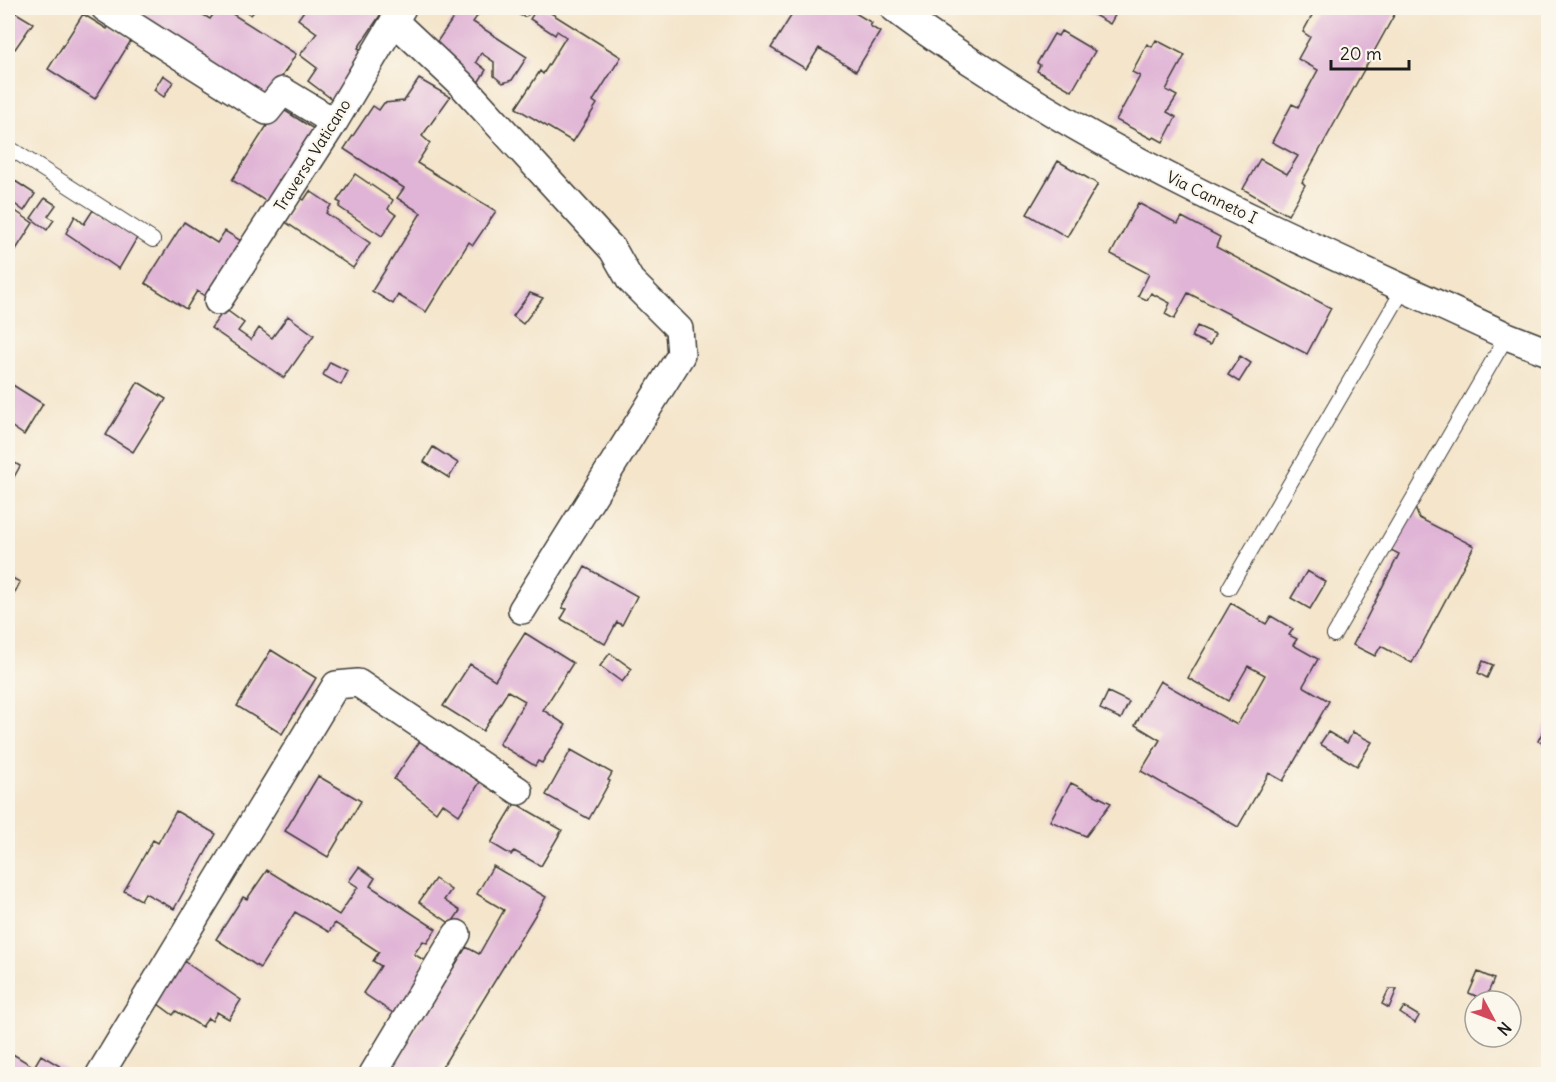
<svg xmlns="http://www.w3.org/2000/svg" width="1556" height="1082" viewBox="0 0 1556 1082" font-family="Delius,sans-serif">
  <style>
    .building { fill: #e0b4d6 }
    .lines { fill: none; stroke-linecap: round; stroke-linejoin: round }
    .service-casing { stroke: #3c3a36; stroke-width: 16 }
    .minor-casing { stroke: #3c3a36; stroke-width: 30 }
    .service { stroke: #fff; stroke-width: 14 }
    .minor { stroke: #fff; stroke-width: 27 }
    .labels { text-anchor: middle; dominant-baseline: central; stroke-width: 4.5; stroke-linejoin: round; paint-order: stroke }
    .street-label { font-size: 16px; fill: #1c1c1c; stroke: #fbf7ec }
  </style>
  <rect width="100%" height="100%" fill="#fbf7ec"/>
  <filter id="ink" filterUnits="userSpaceOnUse"><feTurbulence type="fractalNoise" baseFrequency=".0167" numOctaves="2"/><feDisplacementMap in="SourceGraphic" scale="12" xChannelSelector="R" yChannelSelector="G"/><feConvolveMatrix kernelMatrix="1 2 1 2 8 2 1 2 1" color-interpolation-filters="sRGB"/></filter>
  <filter id="wash" filterUnits="userSpaceOnUse"><feTurbulence type="fractalNoise" baseFrequency=".008" numOctaves="4" result="noise"/><feDisplacementMap in="SourceGraphic" scale="24" xChannelSelector="R" yChannelSelector="G"/><feGaussianBlur stdDeviation="1.35" result="paint"/><feColorMatrix in="noise" values="0 0 0 0 0 0 0 0 0 0 0 0 0 0 0 0 0 1.4 0 .05"/><feComposite in="paint" operator="in"/></filter>
  <g filter="url(#wash)">
    <rect width="100%" height="100%" fill="#f4e5cb"/>
    <g id="blocks">
      <path class="building" d="M8 8 33 23 15 49 8 44Z
        M125 8H192L210 19 218 8H223L296 54 268 99Z
        M241 8H257L251 15Z
        M306 8H385L358 48 365 52 333 100 308 81 317 68 300 55 317 33 298 19Z
        M452 8H483L473 22 527 57 512 80 503 83 494 76V62L481 53 476 62 486 70 476 86 432 49 458 11Z
        M537 8H543L621 57 593 101 597 104 573 142 516 108 540 71 543 74 566 37 557 31 555 35 530 19Z
        M796 8H812L819 11 821 8H847L872 23 870 26 880 32 856 71 819 48 806 69 771 48Z
        M1088 8H1119L1110 24 1087 11Z
        M1316 8H1398L1302 182 1305 185 1288 215 1243 189 1260 159 1287 174 1298 156 1272 142 1292 104 1298 107 1318 70 1298 59 1310 37 1303 32Z
        M83 14 107 29 109 25 132 39 95 99 48 69Z
        M1061 31 1095 51 1072 91 1037 71 1040 65 1037 63 1054 34 1058 36Z
        M1156 40 1185 55 1166 90 1177 96 1167 112 1176 117 1163 142 1154 137 1152 139 1116 120 1140 76 1132 72 1147 44 1152 47Z
        M163 75 173 82 164 97 154 90Z
        M419 79 450 97 422 136 430 143 417 163 496 211 473 245 469 242 426 312 398 295 393 304 372 291 421 213 397 198 404 188 344 149 373 106 379 110 384 103 404 101Z
        M279 107 317 131 270 204 232 180Z
        M1058 161 1098 184 1067 237 1027 214Z
        M355 174 393 200 388 209 396 215 382 236 339 207 341 203 337 201Z
        M15 181 35 194 24 211 8 199V193Z
        M310 191 331 205 326 213 370 243 353 268 284 221 301 198 304 200Z
        M45 198 56 205 48 216 54 220 47 230 31 218Z
        M1138 203 1178 224 1182 217 1220 237 1216 247 1331 308 1307 354 1188 293 1174 319 1165 314 1170 303 1151 293 1147 300 1138 296 1149 274 1111 254Z
        M8 206 33 223 8 262Z
        M93 210 137 238 119 269 66 233 75 216 84 224Z
        M184 222 217 243 225 231 246 244 211 300 197 291 186 309 145 283Z
        M530 293 543 298 523 324 513 316Z
        M225 309 244 323 238 331 251 340 259 328 272 338 288 316 314 335 284 378 211 328Z
        M1197 326 1215 334 1210 345 1192 337Z
        M1240 356 1251 363 1239 382 1228 375Z
        M330 362 348 371 341 385 323 375Z
        M8 382 43 404 24 435 8 424Z
        M138 382 166 399 133 452 106 435Z
        M433 447 458 463 449 478 424 462Z
        M8 459 20 466 8 488Z
        M1414 505 1419 518 1474 546 1412 663 1381 646 1375 656 1353 645 1399 554 1391 550Z
        M585 567 637 596 622 625 617 622 605 644 561 619 567 609 562 608Z
        M1307 571 1326 582 1310 609 1291 598Z
        M8 576 20 582 14 594 8 591Z
        M1231 603 1266 624 1271 616 1293 629 1289 635 1297 639 1293 645 1318 659 1303 686 1329 701 1283 781 1269 773 1238 827 1141 771 1160 740 1135 725 1160 681 1237 725 1265 675 1248 666 1228 701 1188 678Z
        M525 633 573 663 543 710 566 725 542 763 538 761 535 766 499 744 525 701 508 691 483 731 443 706 470 664 495 680Z
        M271 650 316 678 282 734 237 706Z
        M610 653 632 669 622 682 600 666Z
        M1483 661 1493 665 1487 678 1478 673Z
        M1108 692 1129 702 1121 719 1100 709Z
        M1548 721V746L1538 741Z
        M1328 732 1347 743 1353 732 1372 742 1357 766 1320 744Z
        M420 741 480 782 459 815 442 803 436 812 394 779Z
        M571 750 612 773 608 780 610 781 589 819 546 795Z
        M318 776 361 801 328 857 285 831Z
        M1071 783 1111 803 1086 836 1050 821Z
        M515 803 562 830 541 866 514 851 511 855 491 843Z
        M176 811 216 834 174 909 145 893 141 900 124 891 153 840 158 843Z
        M493 866 546 897 438 1074H388L466 947 479 954 504 910 477 894Z
        M359 867 375 878 370 886 436 929 427 943 423 941 414 954 425 961 421 967 429 972 399 1017 363 993 381 966 373 961 379 952 335 923 329 932 295 912 260 968 216 939 243 897 247 899 267 870 339 915 358 887 349 881Z
        M435 879 451 890 444 900 460 911 451 924 419 902Z
        M182 960 241 1000 229 1019 217 1012 212 1021 208 1018 202 1027 176 1011 173 1015 154 1001Z
        M1478 972 1494 979 1485 1000 1469 993Z
        M1389 989H1397L1389 1008 1382 1004Z
        M1404 1007 1419 1016 1415 1023 1400 1013Z
        M11 1053 34 1067 41 1055 73 1074H8V1058Z"/>
    </g>
  </g>
  <g filter="url(#ink)">
    <use href="#blocks" fill-opacity="0" stroke="#3c3a36" stroke-width="1.5"/>
    <g class="lines">
      <g class="service-casing">
        <path id="service" d="M522 8 524 9
          M8 147 153 240
          M1229 588 1404 288
          M1334 635 1507 336"/>
      </g>
      <g class="minor-casing">
        <path id="minor" d="M105 8 267 111 283 91 334 122
          M894 8C925 33 961 55 995 77 1155 181 1334 255 1507 336L1548 352
          M394 21 461 84 613 250 630 280 679 329 681 355 522 610
          M218 301 334 122 402 8
          M100 1074 336 685 358 683 519 791
          M373 1074 457 934"/>
      </g>
      <use href="#service" class="service"/>
      <use href="#minor" class="minor"/>
    </g>
  </g>
  <g class="labels">
    <g class="street-label">
      <text transform="translate(312 155) rotate(-58)">Traversa Vaticano</text>
      <text transform="translate(1212 197) rotate(26)">Via Canneto I</text>
    </g>
  </g>
  <rect width="1556" height="1082" fill="none" stroke="#fbf7ec" stroke-width="30"/>
  <g transform="translate(1493 1019) rotate(131)"><circle r="28" fill="#fbf7ec" stroke="#a29f99" stroke-width="1.5"/>
  <path d="M0-4.5L10 22L0 15L-10 22Z" fill="#d1495b"/>
  <text y="-9" font-size="16" font-weight="bold" text-anchor="middle" fill="#1c1c1c">N</text>
  </g>
  <path d="M1331 60v9h78v-9" fill="none" stroke="#1c1c1c" stroke-width="3"/>
  <text x="1340" y="60" font-size="18" fill="#1c1c1c" stroke="#fbf7ec" stroke-width="4.5" paint-order="stroke">20 m</text>
</svg>
